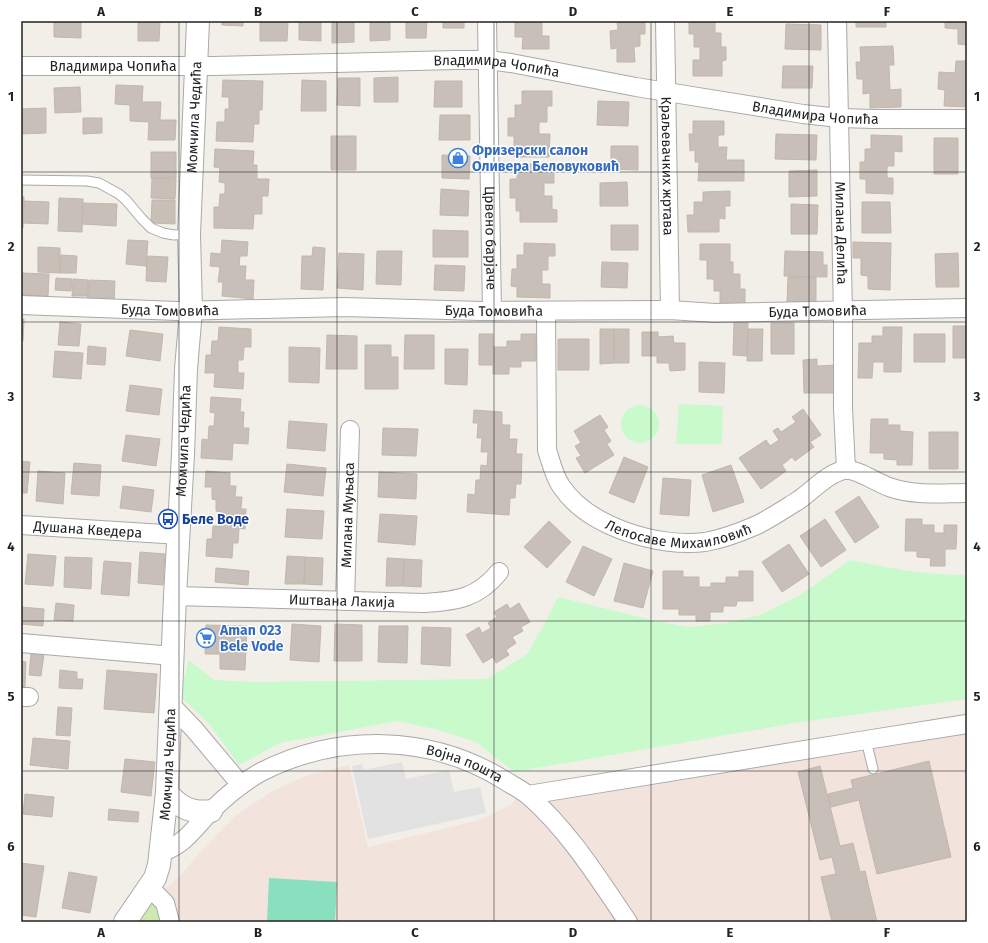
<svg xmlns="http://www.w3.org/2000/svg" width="988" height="943" viewBox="0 0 988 943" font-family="'Fira Sans',sans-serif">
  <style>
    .military { fill: #f3e3dd }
    .grass { fill: #cdebb0 }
    .park { fill: #c8facc }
    .pitch { fill: #88e0be }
    .parking { fill: #e2e2e2 }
    .building { fill: #c7bfb8; stroke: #c4b6ab }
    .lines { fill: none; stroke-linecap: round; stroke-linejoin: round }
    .service-casing { stroke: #a9a9a9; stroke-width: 11 }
    .minor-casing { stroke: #a9a9a9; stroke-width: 20 }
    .tertiary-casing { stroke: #a9a9a9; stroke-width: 24 }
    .service { stroke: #fff; stroke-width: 9 }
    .minor { stroke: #fff; stroke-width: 18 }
    .tertiary { stroke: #fff; stroke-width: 22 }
    .grid { fill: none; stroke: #222; stroke-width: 1; stroke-opacity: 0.55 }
    .labels { text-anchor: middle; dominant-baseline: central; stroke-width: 3; stroke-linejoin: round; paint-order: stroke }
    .street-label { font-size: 14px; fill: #222; stroke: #fff }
    .shop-label { font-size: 14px; font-weight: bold; fill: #366cbe; stroke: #fff; text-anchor: start }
    .transit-label { font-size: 14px; font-weight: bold; fill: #164399; stroke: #fff; text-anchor: start }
    .neatline { fill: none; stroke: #222; stroke-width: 1.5 }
    .grid-label { font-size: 13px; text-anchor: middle; font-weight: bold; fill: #222 }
  </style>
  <rect width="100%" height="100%" fill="#f2efe9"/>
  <path class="military" d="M967 713V922H170L158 895 178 878 201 851 236 815 271 792 305 776 349 765 368 847 479 820 511 805 522 791 530 786Z"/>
  <path class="grass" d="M158 895 162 922H125Z"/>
  <path class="park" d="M679 404 723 406 722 444H676Z
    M621 424a19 19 0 1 1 38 0a19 19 0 1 1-38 0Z
    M850 560C867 563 884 567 902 570 923 573 945 575 967 575V699L801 722 514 772 476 742 439 730 397 721 280 743 239 765 210 725 184 700 180 692 189 660 214 680 254 682 487 679 527 654 544 625 558 597 656 621 689 627 726 623 760 615 800 595Z"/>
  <path class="pitch" d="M269 878 337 882 335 922H267Z"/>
  <path class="parking" d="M402 762 406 779 449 770 454 792 480 787 486 813 368 839 352 766 362 764 364 770Z"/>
  <path class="building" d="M54 21H81V38L54 37Z
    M138 21H176V22H160L159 41H138Z
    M222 21H243V26L222 25Z
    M260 21H288L287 41H260Z
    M299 21H321V41L299 40Z
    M332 21H354V42L332 43Z
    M370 21H390V40L370 41Z
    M406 21H427L426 38H406Z
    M443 21H464V28H443Z
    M515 21H542V36H549V49H522L523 37H515Z
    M689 21H715V33H721V47H726V60L722 61V76H693V60H700V47H694V34H689Z
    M856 21H886V27H856Z
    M945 21H967V45L958 44V29L945 28Z
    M617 22H645V34H640V46L634 47 635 62H617V48L611 49 610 31 618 30Z
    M786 24 821 25V50L785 49Z
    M893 46 894 65H889L890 90 901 89V107L870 108V93L863 94V79H857L856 62H861L860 47Z
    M956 61H967V107L944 106 945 90 938 89 939 72 955 73Z
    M783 66H813L812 88H782Z
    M398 77V102H374V78Z
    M338 78H360V106L337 105Z
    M223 80 263 81 262 110H259V124H254L253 142 216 141 217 122H225V109H229V97H222Z
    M302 80 326 81V111H301Z
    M435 81H462V107H434Z
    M116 85 143 86 142 102H161L160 120H176L175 140H148L149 122 130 121V105L115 104Z
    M80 87 81 112 55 113 54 88Z
    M522 91H552V106H547V122H539V134H550L549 157H514V136H508V118H515V105H522Z
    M598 101 629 102 628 126 597 125Z
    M46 108V133L21 134V109Z
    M440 115H470V140H439Z
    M83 118H102V133L83 134Z
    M693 121H724V135H718V147H727L726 160H744V181H698L699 162H695V150L690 151 689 134H693Z
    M776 134 817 135 816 160 775 159Z
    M871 135 902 136V152L894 151V166H887V178H893V194L866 193V179H860V162H865V149H871Z
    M331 136H356V170H331Z
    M934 138H958V174H934Z
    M611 146H638V170L611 169Z
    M215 149 254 151 253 165H257V179H269L268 196H262V214H254L253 229 214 228V207H219L220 194H225V183L219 182 220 168 214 167Z
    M151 152H176V178H151Z
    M442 155 470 156 469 179 442 178Z
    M517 164H554V183H544V196H552V209L557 210V222H520V211H516V198H510V179H517Z
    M817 170V196L789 197V171Z
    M152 178 176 179 175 199 151 198Z
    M627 182 628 206H600V183Z
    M441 189 469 191 468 216 440 215Z
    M730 191V206H725V219L719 218V232H688L687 215H694V202H703V192Z
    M21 197H24L23 228H21Z
    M59 198 83 199 82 232 58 231Z
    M152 200H175V224L151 223Z
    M24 201 49 202 48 224 23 223Z
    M862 202H890L891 233H862Z
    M83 203 117 204 116 226 82 224Z
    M791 204 818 205 817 234H791Z
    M611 225H638V250H611Z
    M433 230 468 231V257H433Z
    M128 240 148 241 146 266 126 264Z
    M222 240 248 242 247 256H240L239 266H246L245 280H254L253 299 222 296 223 282H218L220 267 210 266 211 253 221 254Z
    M853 242 891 243 890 290 868 289V276L861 275V258H853Z
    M524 243 555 244V256H548V270H542V284H550V298L517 297V287L511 286 512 269H517V255H524Z
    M700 244H730V262H733V274H740V289H745V304L720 303V291H714V279H707V260H700Z
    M38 247 60 248V273L38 272Z
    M313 247 325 248 323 290 301 289 302 256H312Z
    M377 251H402L401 285 376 284Z
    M785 251 823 252V265H827V277L784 276Z
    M339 253 364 254 363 290 337 288Z
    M958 253 959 287H936L935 254Z
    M61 255 77 256 76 273H60Z
    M147 256 168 257 166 282 146 281Z
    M602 262 628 263 627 288 601 287Z
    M435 265 465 266 464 291 434 290Z
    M22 273 49 274 48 296 21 295Z
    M788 277H816V303L787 302Z
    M56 278 72 279 71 291 55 290Z
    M73 279 88 280 87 296H72Z
    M89 280 115 281 114 304 87 303Z
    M21 319H24L23 341H21Z
    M60 322 81 324 79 346 58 345Z
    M734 322 748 323 747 356 733 355Z
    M771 323H794V354H771Z
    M953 326H967V358H953Z
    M219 327 251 329V347H244L243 360H238V373H244L243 389 214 387 215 373H205L206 355H211L212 341H218Z
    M883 327H902L901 372H884V362H873L872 378H858L859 343H872V336H883Z
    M600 329H614V363L600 364Z
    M614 329H629V363H614Z
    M748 329H763L762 361H747Z
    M130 330 163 334 160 361 126 356Z
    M642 332H658V337L673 336 674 343H685V370L670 371 669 363H657V356H642Z
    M479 334H493V347H507V341H521V334H536V361H521V367H509V374H493V365H479Z
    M914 334H945V362H914Z
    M327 335 357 336V369H326Z
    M405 335H434V369H404Z
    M558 339H589V370H558Z
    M365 345H391V357H398V389H365Z
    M88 346 106 348 105 365 87 364Z
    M289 347 320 348 319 383 289 382Z
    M445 349H468L467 385 445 384Z
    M55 351 83 353 81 379 53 377Z
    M817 359V366L836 365 837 393H804L803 360Z
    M699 362 725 363 724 393 699 392Z
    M130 385 162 389 159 415 126 411Z
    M211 397 241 399 240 412H244L243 428H249L248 444 233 443 232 460 201 458 202 439 208 440 209 426H214L215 413 210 412Z
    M803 409 821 435 810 442 814 447 795 461 792 457 782 465 786 471 761 489 739 458 766 440 770 446 779 440 773 431 778 428 781 432 796 422 792 417Z
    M474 410 502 412V425H510L509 439H517L516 454H522L521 484H516L515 498H510L509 515 467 512 468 494 475 495 476 480H480L481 465 487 466 488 452H481L482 438H477L478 423H473Z
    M600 415 608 427 604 430 611 441 607 444 614 455 585 473 576 458 581 456 575 446 581 443 574 431Z
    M871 419H888V425H900V431L913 432 912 465H897V460L884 459V453H870Z
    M289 421 327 424 325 451 287 448Z
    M383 428 418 429 416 456 382 455Z
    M929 432H958V469H929Z
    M126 435 160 439 156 466 122 461Z
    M624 457 648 467 634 503 609 493Z
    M21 461 30 462 27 493H21Z
    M74 463 101 465 99 496 71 494Z
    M287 464 326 468 323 496 284 492Z
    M731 465 744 502 713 512 702 475Z
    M38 471 65 473 63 504 36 501Z
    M206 471 230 473V486H236L235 497H242L241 509H246L245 529 239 528 238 543H233L232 558 206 556 207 539H212L213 526H220L221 512 216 511V500L212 499V487H205Z
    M379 472 417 474 416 499 378 497Z
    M663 478 691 480 689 516 660 514Z
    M123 486 154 490 151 512 120 508Z
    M859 496 879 527 855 543 835 512Z
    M287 509 324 511 322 539 285 537Z
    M380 514 417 516 415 545 378 542Z
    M825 519 846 550 821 567 800 536Z
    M906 519H922V525H934V533H944V525H957L956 549H945V566H930L931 558 917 557V551H905Z
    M549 521 571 542 547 568 524 547Z
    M789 544 809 574 782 592 762 562Z
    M583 546 612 559 594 596 566 582Z
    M140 552 165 554 163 585 138 583Z
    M28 554 56 556 53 586 25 584Z
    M287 556 305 557 304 584H285Z
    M65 557 92 558 91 589 64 587Z
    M305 557 323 558 322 585 304 584Z
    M387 558 404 559 403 586H386Z
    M404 559 422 560 421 587 403 586Z
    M104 561 131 563 129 596 101 594Z
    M624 563 653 571 643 608 614 601Z
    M216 568 249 571 248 585 215 582Z
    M663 571H683V577H699V587H711V583H726V577H739V571H753V601H737L736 606H723V612H710V621H696V615H679V609H663Z
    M56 603 74 605 73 621 54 620Z
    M519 603 530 622 521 627 523 631 512 637 516 643 506 650 509 655 496 663 493 657 483 663 466 635 479 627 482 633 491 628 488 623 497 617 494 612 507 604 510 609Z
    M21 607 44 609 43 626 21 624Z
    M292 624 321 626 319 662 290 660Z
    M335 624 362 625V661H334Z
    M206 625 247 626 245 670 220 669V654H205Z
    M379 626H408L407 663 378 662Z
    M422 627 451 628 450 666 421 664Z
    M31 653 44 654 41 676 29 675Z
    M21 661 26 662 25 687H21Z
    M60 670 77 672V679H83L82 689 59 688Z
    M107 670 157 674 154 713 104 709Z
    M58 707 72 708 70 736 56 735Z
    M33 738 70 741 68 769 30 765Z
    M125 759 155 762 151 796 121 792Z
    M929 761 951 857 877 874 859 800 831 807 828 794 853 788 851 780Z
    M820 766 840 846 853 843 860 872 865 871 877 922H832L821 877 836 874 832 857 820 860 798 772Z
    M25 794 54 797 52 817 23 814Z
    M109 809 139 812 138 822 108 820Z
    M21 863 44 866 36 917 21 915Z
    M69 872 97 877 90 913 62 908Z"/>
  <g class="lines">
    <g class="service-casing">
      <path id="service" d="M21 180 87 181 99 183 119 194 126 200 142 219 151 228 163 233 174 235 189 234
        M866 740 873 769"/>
    </g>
    <g class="minor-casing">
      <g id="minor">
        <path id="s1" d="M487 21 492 311"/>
        <path id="s2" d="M665 21 670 310"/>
        <path id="s3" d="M837 21 843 315V408L846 470"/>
        <path id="s4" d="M21 66H213L456 60H488L511 63 636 87 803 114 839 118 874 119H967"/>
        <path id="s5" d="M21 305 178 311 344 307 481 311 670 310 715 313 967 308"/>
        <path id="s6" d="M546 311 547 450C551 462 554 476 561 486 588 527 659 548 705 542 723 539 741 532 757 525 771 518 786 508 799 500 813 490 827 474 844 470 856 468 877 483 889 487 914 496 941 493 967 493"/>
        <path id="s7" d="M21 525 180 535"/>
        <path id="s8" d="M175 596 424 603C457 601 478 598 499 572"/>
        <path id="s9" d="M345 601 350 430"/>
        <path d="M21 643 173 656"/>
        <path d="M21 697H29"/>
        <path d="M171 705 194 729 241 785"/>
        <path d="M528 795 866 740 967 724"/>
        <path id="s10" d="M161 852C184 846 195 827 211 811 226 796 243 782 261 772 338 733 430 734 504 780 512 785 522 790 529 796 569 831 598 878 628 922"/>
        <path d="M149 887 165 903 170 922"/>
      </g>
    </g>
    <g class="tertiary-casing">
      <g id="tertiary">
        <path d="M167 792C178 807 192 814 211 811"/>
        <path id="s11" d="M125 922 155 878 159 865 167 792 175 596 183 455 186 369 191 310 189 234 198 21"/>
      </g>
    </g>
    <use href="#service" class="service"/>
    <use href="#minor" class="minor"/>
    <use href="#tertiary" class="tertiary"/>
  </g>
  <path class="grid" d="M179 21V922M337 21V922M494 21V922M651 21V922M809 21V922M21 172H967M21 322H967M21 472H967M21 621H967M21 771H967"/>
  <defs>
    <g id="shop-ring" transform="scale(1)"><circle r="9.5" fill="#fff" stroke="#3f7fe0" stroke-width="1.5"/><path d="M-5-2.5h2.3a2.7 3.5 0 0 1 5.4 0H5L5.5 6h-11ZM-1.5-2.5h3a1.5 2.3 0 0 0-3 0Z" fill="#3f7fe0"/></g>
    <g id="bus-ring" transform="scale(1)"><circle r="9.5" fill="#fff" stroke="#1a4fb4" stroke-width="1.5"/><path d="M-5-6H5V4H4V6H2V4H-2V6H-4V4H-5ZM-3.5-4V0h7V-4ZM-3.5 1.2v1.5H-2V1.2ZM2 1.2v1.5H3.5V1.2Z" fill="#1a4fb4"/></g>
    <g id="supermarket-ring" transform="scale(1)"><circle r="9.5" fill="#fff" stroke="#3f7fe0" stroke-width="1.5"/><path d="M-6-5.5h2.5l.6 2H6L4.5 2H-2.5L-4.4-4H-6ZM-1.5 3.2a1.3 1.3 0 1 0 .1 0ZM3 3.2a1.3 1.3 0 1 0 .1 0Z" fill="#3f7fe0"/></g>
  </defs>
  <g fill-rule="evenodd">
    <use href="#shop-ring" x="458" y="158"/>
    <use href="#bus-ring" x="168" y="519"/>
    <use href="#supermarket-ring" x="206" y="638"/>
  </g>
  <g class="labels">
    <g class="street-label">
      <text stroke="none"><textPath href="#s4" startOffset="92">Владимира Чопића</textPath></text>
      <text stroke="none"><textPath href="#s4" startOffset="476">Владимира Чопића</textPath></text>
      <text stroke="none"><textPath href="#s4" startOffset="799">Владимира Чопића</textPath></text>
      <text stroke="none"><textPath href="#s11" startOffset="816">Момчила Чедића</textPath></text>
      <text stroke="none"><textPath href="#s2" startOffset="145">Краљевачких жртава</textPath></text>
      <text stroke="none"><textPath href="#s3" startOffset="212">Милана Делића</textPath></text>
      <text stroke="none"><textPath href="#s1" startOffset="217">Црвено барјаче</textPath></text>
      <text stroke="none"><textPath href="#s5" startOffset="149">Буда Томовића</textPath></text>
      <text stroke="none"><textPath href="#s5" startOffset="473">Буда Томовића</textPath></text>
      <text stroke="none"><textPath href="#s5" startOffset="797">Буда Томовића</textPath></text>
      <text stroke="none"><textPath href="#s11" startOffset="492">Момчила Чедића</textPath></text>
      <text stroke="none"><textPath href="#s9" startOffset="86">Милана Муњаса</textPath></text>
      <text stroke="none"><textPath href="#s6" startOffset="312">Лепосаве Михаиловић</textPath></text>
      <text stroke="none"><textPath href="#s7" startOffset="67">Душана Кведера</textPath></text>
      <text stroke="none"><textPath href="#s8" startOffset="167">Иштвана Лакија</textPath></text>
      <text stroke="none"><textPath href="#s11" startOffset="168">Момчила Чедића</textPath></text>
      <text stroke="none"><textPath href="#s10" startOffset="340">Војна пошта</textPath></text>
    </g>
    <g class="shop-label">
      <text x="472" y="150">Фризерски салон<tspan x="472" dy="16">Оливера Беловуковић</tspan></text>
      <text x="220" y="630">Aman 023<tspan x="220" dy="16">Bele Vode</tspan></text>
    </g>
    <g class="transit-label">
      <text x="182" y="519">Беле Воде</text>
    </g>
  </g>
  <rect width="988" height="943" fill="none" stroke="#ffffff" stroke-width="44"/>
  <rect x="22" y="22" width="944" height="899" class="neatline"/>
  <g class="grid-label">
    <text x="101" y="16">A</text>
    <text x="258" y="16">B</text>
    <text x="415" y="16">C</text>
    <text x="573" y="16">D</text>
    <text x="730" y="16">E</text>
    <text x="887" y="16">F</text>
    <text x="11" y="101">1</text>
    <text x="977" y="101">1</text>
    <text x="11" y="251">2</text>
    <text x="977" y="251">2</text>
    <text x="11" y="401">3</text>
    <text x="977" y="401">3</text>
    <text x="11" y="551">4</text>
    <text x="977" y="551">4</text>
    <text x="11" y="701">5</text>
    <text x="977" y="701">5</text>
    <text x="11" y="851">6</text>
    <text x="977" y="851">6</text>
    <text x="101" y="937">A</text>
    <text x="258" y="937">B</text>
    <text x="415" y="937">C</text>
    <text x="573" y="937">D</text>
    <text x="730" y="937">E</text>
    <text x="887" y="937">F</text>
  </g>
</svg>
